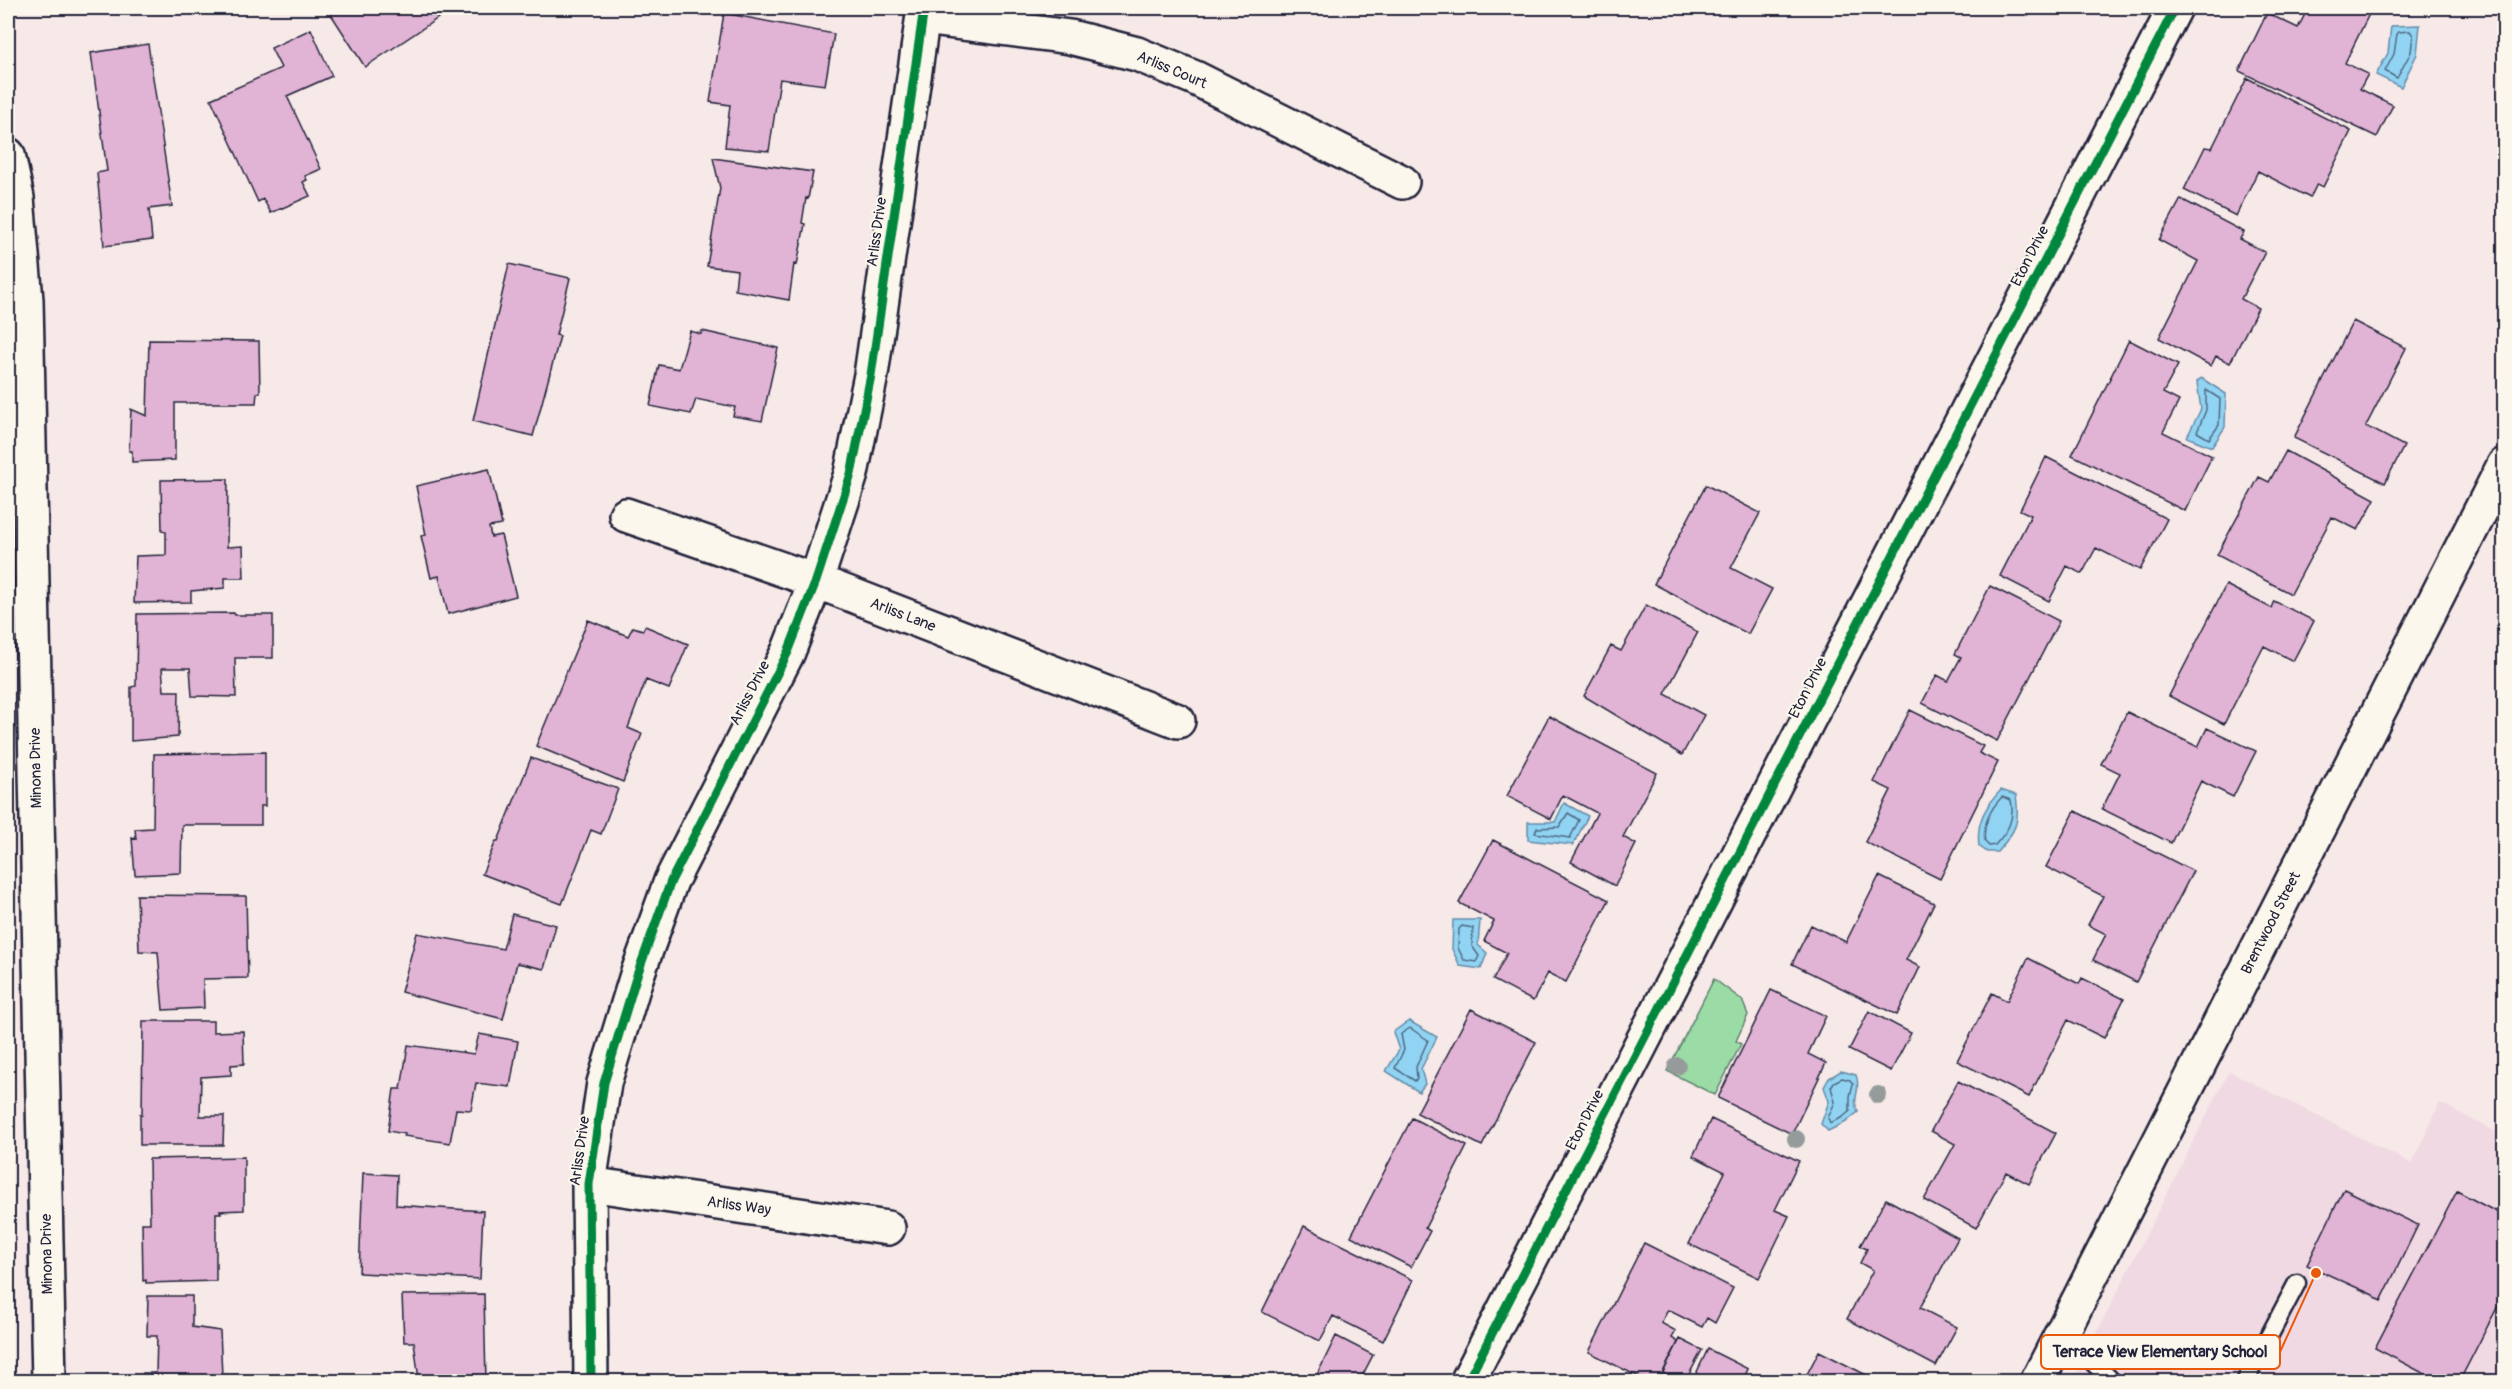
<svg xmlns="http://www.w3.org/2000/svg" width="2512" height="1389" viewBox="0 0 2512 1389" font-family="Pangolin,sans-serif">
  <style>
    .built { fill: #f0d9e2 }
    .green { fill: #9bdca6; stroke: #5e7f70; stroke-width: 1.5 }
    .water { fill: #91d3f2; stroke: #658ca9; stroke-width: 1.5 }
    .lines { fill: none; stroke-linecap: round; stroke-linejoin: round }
    .shore { stroke: #4e6984; stroke-width: 1.5 }
    .building { fill: #e1b3d5; stroke: #22223b; stroke-width: 1.5 }
    .lane-casing { stroke: #22223b; stroke-width: 21 }
    .street-casing { stroke: #22223b; stroke-width: 38 }
    .secondary-casing { stroke: #22223b; stroke-width: 38 }
    .lane { stroke: #fbf7ec; stroke-width: 16 }
    .street { stroke: #fbf7ec; stroke-width: 33 }
    .secondary { stroke: #fbf7ec; stroke-width: 33 }
    .cycleway-casing { stroke: #fbf7ec; stroke-width: 13 }
    .cycleway { stroke: #00873e; stroke-width: 9 }
    .tree { fill: #959a9a }
    .labels { text-anchor: middle; dominant-baseline: central; stroke-width: 4.5; stroke-linejoin: round; paint-order: stroke }
    .street-label { font-size: 15px; fill: #22223b; stroke: #fbf7ec }
    .leader { fill: none; stroke: #e8590c; stroke-width: 2 }
    .callout-dot { fill: #e8590c; stroke: #fbf7ec; stroke-width: 2 }
    .callout { fill: #fbf7ec; stroke: #e8590c; stroke-width: 2 }
    .callout-label { font-size: 16px; text-anchor: middle; font-weight: bold; fill: #22223b }
  </style>
  <rect width="100%" height="100%" fill="#f6e9e7"/>
  <filter id="ink" filterUnits="userSpaceOnUse"><feTurbulence type="fractalNoise" baseFrequency=".0167" numOctaves="2"/><feDisplacementMap in="SourceGraphic" scale="12" xChannelSelector="R" yChannelSelector="G"/><feConvolveMatrix kernelMatrix="1 2 1 2 8 2 1 2 1" color-interpolation-filters="sRGB"/></filter>
  <g filter="url(#ink)">
    <path class="built" d="M2229 1071 2412 1164 2440 1103 2504 1136V1381L2072 1382Z"/>
    <path class="green" d="M1714 979 1742 1000 1748 1015 1736 1041 1741 1044 1715 1095 1667 1071Z"/>
    <path class="water" d="M2420 25 2417 54 2401 87 2376 75 2388 53 2391 26Z
      M2201 378 2226 394 2225 427 2212 447 2187 437 2201 409 2197 382Z
      M2001 790 2016 795C2020 823 2016 831 1997 852H1987L1979 846C1976 822 1985 807 2001 790Z
      M1564 803 1588 816 1573 845 1528 840V822H1555Z
      M1453 920H1480L1478 945 1487 953 1481 969 1460 966 1452 949Z
      M1409 1021 1437 1037 1421 1069 1425 1084 1419 1092 1386 1071 1399 1050 1393 1032Z
      M1841 1071 1856 1075C1862 1090 1851 1098 1858 1112L1846 1122 1828 1131 1821 1124 1829 1101 1824 1087 1829 1078Z"/>
    <g class="lines">
      <path class="shore" d="M2399 32 2410 31 2413 35 2411 52 2397 78 2385 71 2394 54 2397 34Z
        M2206 390 2220 399 2219 425 2209 439 2197 432 2206 410Z
        M2002 797 2011 800C2015 820 2008 831 1995 845L1989 846 1985 842C1982 826 1990 809 2002 797Z
        M1568 813 1579 820 1570 838 1535 833 1537 828 1559 827Z
        M1462 926 1473 928 1472 946 1479 956 1476 962 1464 960 1458 948 1459 929Z
        M1410 1028 1428 1040 1416 1067 1417 1078 1415 1081 1395 1068 1404 1050 1401 1034Z
        M1842 1078 1850 1080 1853 1084 1850 1096V1111L1843 1117 1830 1123 1828 1118 1835 1102 1831 1087 1834 1082Z"/>
    </g>
    <path class="building" d="M327 8H435L433 9 438 18 365 67Z
      M750 8H803L802 14Z
      M2308 8H2372L2345 63 2368 74 2360 89 2393 105 2377 137 2239 71 2267 13 2298 28Z
      M724 13 834 34 825 85 780 79 769 151 725 147 730 105 710 102Z
      M311 29 332 76 287 96 321 169 305 176 307 180 303 182 310 196 271 213 263 199 258 202 211 99 281 68 271 48Z
      M148 44 172 206 149 209 152 240 104 246 97 173 107 171 91 53Z
      M2247 78 2351 131 2323 187 2317 184 2310 198 2258 171 2236 216 2184 190 2205 147 2212 148Z
      M713 158 813 172 808 199 806 198 802 223 805 224 797 265 794 264 789 300 735 290 737 270 707 266 720 188Z
      M2181 199 2244 232 2240 239 2265 252 2241 299 2258 308 2230 363 2216 356 2211 366 2159 338 2198 261 2159 240Z
      M509 264 570 278 556 335 560 336 533 436 473 421Z
      M2353 321 2406 348 2366 426 2404 446 2385 483 2294 438Z
      M690 331 701 334 702 331 778 348 762 421 733 416 735 407 696 399 691 414 650 406 659 365 679 369Z
      M149 340 259 341 260 393H257L256 403H175V460L132 462V451H129L131 409 147 416Z
      M2129 340 2178 365 2163 393 2179 401 2163 432 2212 456 2185 511 2072 455Z
      M2286 451 2375 499 2358 530 2332 517 2291 594 2217 555 2259 477 2269 482Z
      M2046 457 2167 519 2140 570 2096 548 2082 574 2067 566 2049 601 2000 576 2031 515 2020 510Z
      M489 469 502 525 489 527 491 537 501 535 516 596 448 614 439 576 431 578 421 536 426 535 416 486Z
      M228 479 227 547 243 546 244 578H225V588L191 591V602L134 603 136 556 166 555V532L162 531 161 480Z
      M1706 485 1760 513 1731 568 1772 589 1748 634 1654 584Z
      M2226 585 2271 608 2274 601 2314 621 2293 661 2264 646 2224 724 2169 696Z
      M1990 586 2059 621 1997 741 1922 703 1937 675 1948 681 1961 657 1955 654Z
      M1646 605 1698 632 1665 694 1704 715 1682 755 1584 696 1611 646 1621 651Z
      M234 613 235 615H273V658H235L236 697 192 696 190 668H162L164 691H179L178 737 131 741V687L136 686 137 614Z
      M588 620 628 636 633 627 643 630 645 626 688 644 669 689 646 680 628 728 642 734 623 782 536 746Z
      M1910 710 1983 746 1979 753 1998 762 1940 879 1865 842 1891 790 1874 782Z
      M2127 712 2198 747 2207 728 2256 751 2233 797 2201 781 2171 843 2102 809 2120 773 2101 764Z
      M1549 716 1657 773 1623 837 1636 844 1615 886 1571 862 1597 813 1563 795 1551 819 1507 796Z
      M265 752V806H261V825H182L181 873 135 875 132 838 136 839 135 829 153 828 154 754Z
      M531 758 618 789 601 834 591 830 562 904 482 874 496 841H498Z
      M2075 811 2193 871 2136 982 2093 960 2106 934 2088 925 2103 896 2046 867Z
      M1493 840 1609 900 1566 982 1548 973 1533 1001 1493 980 1507 953 1484 941 1494 921 1459 903Z
      M1879 876 1934 903 1906 960 1920 967 1897 1015 1792 964 1811 925 1846 942Z
      M137 895 246 896 248 978 203 979 204 1008 163 1010 158 952 139 951Z
      M512 914 556 925 544 969 517 963 503 1019 401 992 417 933 503 949Z
      M2028 958 2079 984 2082 978 2124 999 2104 1038 2068 1020 2029 1097 1957 1061 1992 993 2007 1001Z
      M1771 990 1826 1016 1808 1054 1826 1063 1792 1134 1718 1098Z
      M1471 1009 1536 1042 1482 1146 1417 1113Z
      M1869 1011 1911 1033 1891 1071 1849 1050Z
      M143 1021H213V1032L243 1031 244 1064 231 1065V1075L201 1077 200 1116H224L223 1145H140V1114L142 1115Z
      M479 1034 518 1041 510 1087 476 1083 471 1110 456 1109 450 1143 404 1136 405 1134 388 1131 394 1089H401L408 1045 474 1054Z
      M1958 1081 2056 1133 2029 1184 2006 1172 1976 1228 1924 1200 1955 1144 1931 1131Z
      M1412 1118 1467 1146 1425 1228 1430 1231 1411 1267 1351 1236Z
      M1711 1119 1799 1161 1775 1210 1789 1216 1759 1278 1689 1244 1725 1172 1693 1156Z
      M244 1157V1210L220 1211 221 1213H216V1281L146 1283V1280L143 1281 142 1223H150L149 1159Z
      M363 1173 397 1175 396 1205 483 1211 480 1279 359 1273Z
      M2344 1189 2418 1225 2381 1301 2373 1295 2307 1265Z
      M2457 1191 2504 1216V1294L2459 1382H2440L2375 1348Z
      M1886 1199 1958 1238 1920 1308 1957 1327 1936 1366 1847 1319 1873 1270 1860 1263 1867 1249 1860 1246Z
      M1304 1226 1413 1280 1383 1341 1333 1316 1320 1341 1262 1312Z
      M1644 1243 1733 1288 1715 1323 1707 1318 1702 1327 1668 1310 1661 1323 1676 1331 1672 1338 1678 1342 1658 1382H1649L1589 1352Z
      M484 1294 486 1382 419 1380 414 1342H404L402 1295Z
      M148 1296H192V1327L220 1331 222 1376H219V1382H143V1373H156L157 1336H147Z
      M1336 1336 1373 1355 1359 1382 1314 1381Z
      M1680 1339 1702 1350 1685 1382H1679L1663 1373Z
      M1708 1349 1748 1369 1742 1382H1692Z
      M1819 1351 1880 1382H1803Z"/>
    <g class="lines">
      <g class="lane-casing">
        <path id="lane" d="M2062 1332 2113 1382
          M2245 1382 2297 1283"/>
      </g>
      <g class="street-casing">
        <path id="street" d="M923 18 1070 37 1137 54 1195 78 1402 182
          M8 155 17 198 26 300 49 1382
          M626 515 816 581 1178 721
          M589 1184 888 1228
          M591 1382 589 1184 604 1083 636 978 671 881 788 652 816 581 851 474 871 375 924 8
          M1467 1382 2175 8"/>
      </g>
      <g class="secondary-casing">
        <path id="secondary" d="M2037 1382 2504 465"/>
      </g>
      <use href="#lane" class="lane"/>
      <use href="#street" class="street"/>
      <use href="#secondary" class="secondary"/>
      <g class="cycleway-casing">
        <path id="cycleway" d="M591 1382 589 1184 604 1083 636 978 671 881 788 652 816 581 851 474 871 375 924 8
          M1467 1382 2175 8"/>
      </g>
      <use href="#cycleway" class="cycleway"/>
    </g>
    <g class="tree">
      <circle cx="1677" cy="1066" r="9"/>
      <circle cx="1878" cy="1095" r="9"/>
      <circle cx="1796" cy="1139" r="9"/>
    </g>
  </g>
  <g class="labels">
    <g class="street-label">
      <text transform="translate(1172 70) rotate(23)">Arliss Court</text>
      <text transform="translate(877 232) rotate(-82)">Arliss Drive</text>
      <text transform="translate(2030 256) rotate(-63)">Eton Drive</text>
      <text transform="translate(903 615) rotate(21)">Arliss Lane</text>
      <text transform="translate(1808 688) rotate(-63)">Eton Drive</text>
      <text transform="translate(750 693) rotate(-63)">Arliss Drive</text>
      <text transform="translate(36 768) rotate(-91)">Minona Drive</text>
      <text transform="translate(2271 923) rotate(-63)">Brentwood Street</text>
      <text transform="translate(1585 1120) rotate(-63)">Eton Drive</text>
      <text transform="translate(580 1151) rotate(-82)">Arliss Drive</text>
      <text transform="translate(739 1206) rotate(8)">Arliss Way</text>
      <text transform="translate(47 1254) rotate(-91)">Minona Drive</text>
    </g>
  </g>
  <path class="leader" d="M2316 1273L2280 1352"/>
  <circle class="callout-dot" cx="2316" cy="1273" r="6"/>
  <rect class="callout" x="2041" y="1335" width="239" height="34" rx="6"/>
  <g class="callout-label">
    <text x="2160" y="1357">Terrace View Elementary School</text>
  </g>
  <rect width="2512" height="1389" fill="none" stroke="#fbf7ec" stroke-width="30"/>
  <rect x="15" y="15" width="2482" height="1359" fill="none" stroke="#22223b" stroke-width="2" filter="url(#ink)"/>
</svg>
